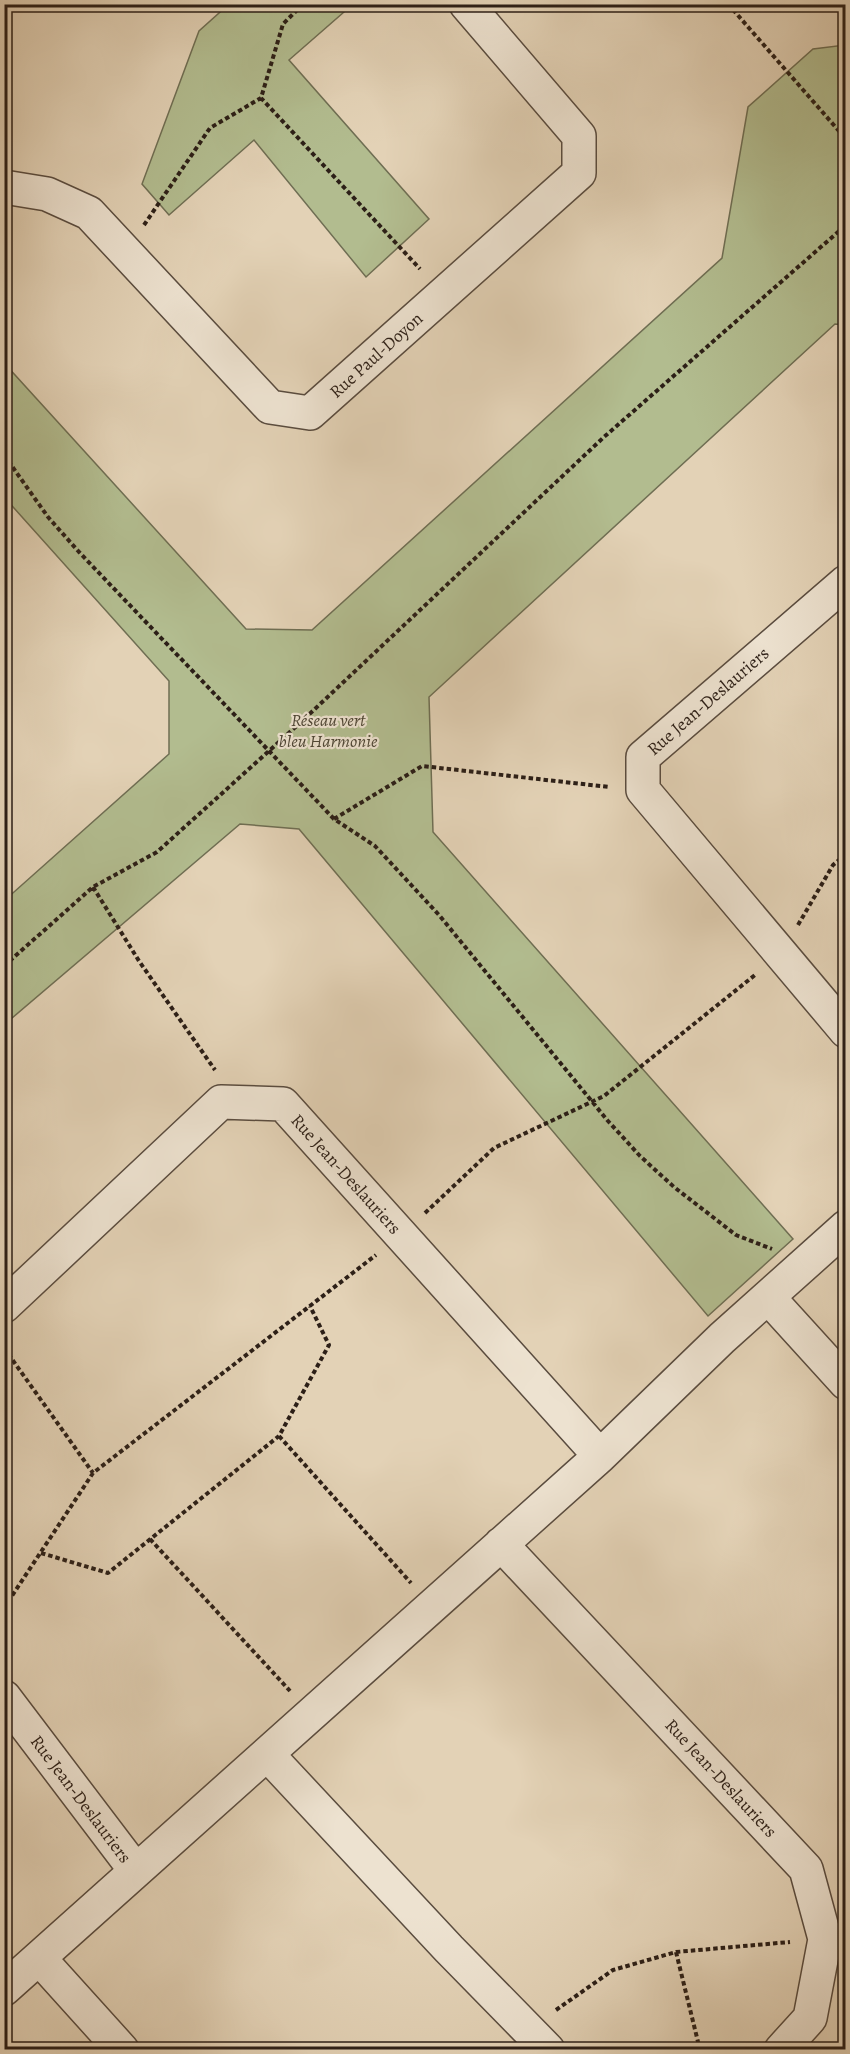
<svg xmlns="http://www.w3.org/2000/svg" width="850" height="2054" viewBox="0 0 850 2054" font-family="Alegreya,serif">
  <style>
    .green { fill: #b2bc8f; stroke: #6f6e53; stroke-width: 1.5 }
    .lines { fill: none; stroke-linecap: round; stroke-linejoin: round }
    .minor-casing { stroke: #5a4c3f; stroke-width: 36 }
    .path { stroke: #2c1f17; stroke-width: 4; stroke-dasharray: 4.5 3; stroke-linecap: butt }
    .minor { stroke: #ede2d0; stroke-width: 33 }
    .labels { text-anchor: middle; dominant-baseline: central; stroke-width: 4.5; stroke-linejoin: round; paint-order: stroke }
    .street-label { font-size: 18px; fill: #2c1f17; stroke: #ede2d0 }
    .park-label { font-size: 18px; font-style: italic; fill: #4e4635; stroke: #ede2d0 }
  </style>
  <rect width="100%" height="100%" fill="#e3d2b6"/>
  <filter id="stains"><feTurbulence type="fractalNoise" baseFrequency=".00333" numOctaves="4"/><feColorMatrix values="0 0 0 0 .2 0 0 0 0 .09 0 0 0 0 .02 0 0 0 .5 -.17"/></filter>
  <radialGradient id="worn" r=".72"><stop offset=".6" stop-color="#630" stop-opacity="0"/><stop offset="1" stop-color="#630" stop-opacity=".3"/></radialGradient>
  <path class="green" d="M228 5H352L289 60 429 219 366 277 254 140 169 215 142 184 199 31Z
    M845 45V325L835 324 429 697 433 832 793 1239 708 1316 299 829 240 824 5 1024V900L169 754V681L5 498V364L246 629 312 630 722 258 748 107 813 49Z"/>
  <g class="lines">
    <g class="minor-casing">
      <path id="minor" d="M4 187 47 194 89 213 270 407 310 413 579 173V136L466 4
        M846 582 643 757V790L846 1031
        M768 1297 846 1383
        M4 1306 221 1102 283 1104 600 1456
        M501 1544 806 1869 825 1939 810 2018 781 2050
        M4 1697 136 1871
        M267 1754 449 1949 548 2050
        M39 1958 122 2050
        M4 1989 600 1456 722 1338 846 1227"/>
    </g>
    <path class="path" d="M303 4 283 24 261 98 420 269
      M728 4 846 139
      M144 225 210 128 261 98
      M4 455 48 517 79 552 334 819 375 846 439 915 608 1121 640 1156 674 1187 736 1235 772 1249
      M334 819 422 766 609 787
      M93 887 139 961 215 1070
      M798 925 833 865 846 854
      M4 966 93 887 157 852 301 722 604 437 846 225
      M425 1213 494 1148 604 1096 755 975
      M4 1348 93 1473
      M279 1436 411 1583
      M150 1539 290 1691
      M41 1553 108 1573 279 1436 329 1345 310 1306
      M4 1608 93 1473 376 1255
      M676 1952 700 2050
      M556 2010 613 1970 676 1952 790 1942"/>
    <use href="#minor" class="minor"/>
  </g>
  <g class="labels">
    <g class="street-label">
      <text transform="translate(376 355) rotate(-42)">Rue Paul-Doyon</text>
      <text transform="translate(708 701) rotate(-41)">Rue Jean-Deslauriers</text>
      <text transform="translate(346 1174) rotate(48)">Rue Jean-Deslauriers</text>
      <text transform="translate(721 1778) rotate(47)">Rue Jean-Deslauriers</text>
      <text transform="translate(81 1799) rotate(53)">Rue Jean-Deslauriers</text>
    </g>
    <g class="park-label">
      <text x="328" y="720">Réseau vert<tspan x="328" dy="21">bleu Harmonie</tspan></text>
    </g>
  </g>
  <rect width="850" height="2054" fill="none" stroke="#e3d2b6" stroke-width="24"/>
  <rect x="6" y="6" width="838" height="2042" fill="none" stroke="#2c1f17" stroke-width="3"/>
  <rect x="12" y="12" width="826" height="2030" fill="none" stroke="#2c1f17" stroke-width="1.5"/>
  <rect width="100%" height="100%" filter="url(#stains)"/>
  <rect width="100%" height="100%" fill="url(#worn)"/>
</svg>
